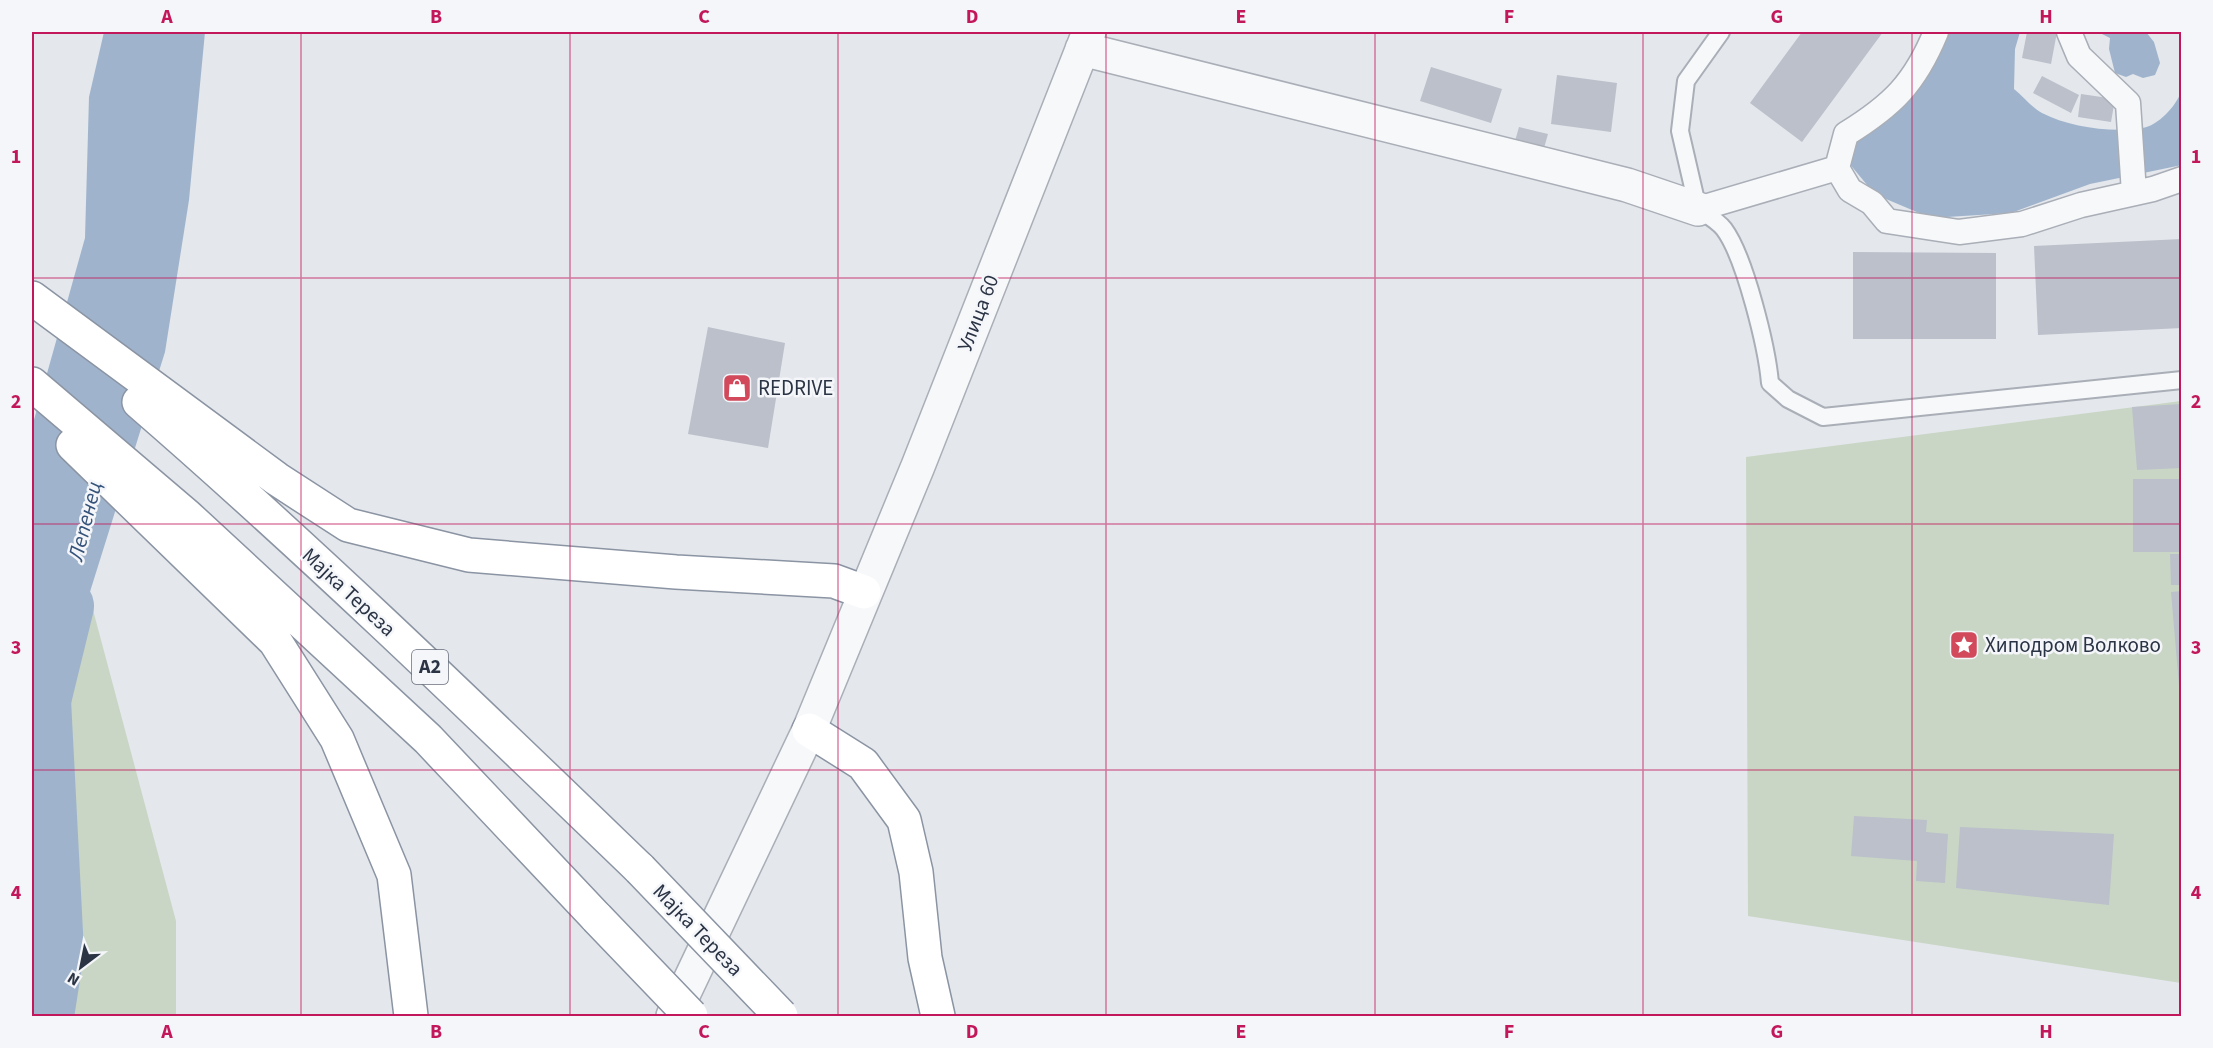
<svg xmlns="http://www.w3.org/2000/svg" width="2213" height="1048" viewBox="0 0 2213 1048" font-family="'Source Sans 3',sans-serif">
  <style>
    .green { fill: #c9d6c5 }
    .water { fill: #9fb4cc }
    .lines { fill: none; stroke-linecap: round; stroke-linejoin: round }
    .river { stroke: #9fb4cc; stroke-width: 60 }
    .building { fill: #bbc0ca }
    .service-casing { stroke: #a9aeb7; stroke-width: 20 }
    .pedestrian-casing { stroke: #a9aeb7; stroke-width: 27 }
    .minor-casing { stroke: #a9aeb7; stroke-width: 36 }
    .motorway-casing { stroke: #8b94a3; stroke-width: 36 }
    .service { stroke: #f7f8fa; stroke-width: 16 }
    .pedestrian { stroke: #f7f8fa; stroke-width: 24 }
    .minor { stroke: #f7f8fa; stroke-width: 33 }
    .motorway { stroke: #fff; stroke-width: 33 }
    .motorway-bridge-casing { stroke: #8b94a3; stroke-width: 36; stroke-linecap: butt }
    .motorway-bridge { stroke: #fff; stroke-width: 33 }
    .grid { fill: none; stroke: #c2185b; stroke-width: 1.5; stroke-opacity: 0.55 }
    .labels { text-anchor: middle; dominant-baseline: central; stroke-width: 5; stroke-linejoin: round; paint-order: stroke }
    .shield { fill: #f4f6f9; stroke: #676e7b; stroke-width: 1.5 }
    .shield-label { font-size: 20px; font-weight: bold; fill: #2b3445 }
    .street-label { font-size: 21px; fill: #2b3445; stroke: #f4f6f9 }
    .poi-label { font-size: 21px; fill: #2b3445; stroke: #f4f6f9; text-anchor: start }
    .water-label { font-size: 22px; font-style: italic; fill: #34527a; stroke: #f4f6f9 }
    .neatline { fill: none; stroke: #c2185b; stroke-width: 2 }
    .grid-label { font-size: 20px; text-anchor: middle; font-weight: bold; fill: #c2185b }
  </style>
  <rect width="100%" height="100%" fill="#e4e7ec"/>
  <path class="green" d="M2181 401V983L1748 916 1746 457Z
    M89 595 176 921V1016H32V677L71 703Z"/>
  <path class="water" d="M104 32H205L189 200 165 352 89 595 71 704 32 677V427L85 238 89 97Z
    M1941 32H2020L2015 49 2014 89C2023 96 2032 108 2042 113 2069 127 2112 133 2142 128 2158 126 2176 106 2181 92L2182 165 2090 184 2011 213 1931 218 1886 199 1868 186 1848 162 1852 138Z
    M2098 32H2146L2154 42 2160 63 2155 75 2143 78 2133 74 2126 77 2115 73 2109 49 2110 38Z"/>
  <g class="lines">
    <path class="river" d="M44 1016 54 952 41 700 64 606"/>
  </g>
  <path class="building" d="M1802 32H1883L1802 142 1750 103Z
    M2027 32H2057L2051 64 2022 58Z
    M1431 67 1502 89 1491 123 1420 101Z
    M1557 75 1617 83 1611 132 1551 124Z
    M2042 76 2079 95 2071 113 2033 93Z
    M2081 94 2115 99 2111 122 2078 117Z
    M1519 127 1548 134 1544 148 1515 141Z
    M2182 239V328L2038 335 2034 246Z
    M1853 252 1996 253V339H1853Z
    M708 327 785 343 768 448 688 434Z
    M2182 404V468L2137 470 2132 407Z
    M2133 479H2182V552H2133Z
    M2170 554H2182V585H2171Z
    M2182 591V697H2180L2171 592Z
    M1854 816 1927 820 1926 832 1948 834 1945 883 1916 881 1917 861 1851 856Z
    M1960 827 2114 834 2109 905 1956 888Z"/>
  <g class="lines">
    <g class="service-casing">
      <path id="service" d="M1721 32 1686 81 1680 131 1698 209C1707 215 1718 221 1724 229 1745 257 1767 348 1770 383L1788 399 1823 417 2182 380"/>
    </g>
    <g class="pedestrian-casing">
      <path id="pedestrian" d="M1936 32C1915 83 1893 105 1846 134L1837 168 1850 190 1872 203 1887 221 1959 232 2022 224 2081 205 2153 189 2182 179
        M2069 32 2079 56 2128 103 2134 193
        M1698 209 1837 168"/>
    </g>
    <g class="minor-casing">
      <path id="minor" d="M1082 49 1627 185 1698 209
        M673 1016 809 730 918 466 1089 32"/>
    </g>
    <g class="motorway-casing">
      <path id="motorway" d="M32 298 277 479 348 525 469 555 676 572 834 581 864 592
        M32 384 187 516 428 739 597 918
        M139 402C312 552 476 711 640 869
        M73 445 275 641 337 739 394 875 411 1016
        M809 730 863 764 904 820 916 872 925 958 938 1016"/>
    </g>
    <use href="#service" class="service"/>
    <use href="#pedestrian" class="pedestrian"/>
    <use href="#minor" class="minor"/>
    <use href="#motorway" class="motorway"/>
    <g class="motorway-bridge-casing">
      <path id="motorway-bridge" d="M640 869 781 1016
        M597 918 691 1016"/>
    </g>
    <use href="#motorway-bridge" class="motorway-bridge"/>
  </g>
  <path class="grid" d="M301 32V1016M570 32V1016M838 32V1016M1106 32V1016M1375 32V1016M1643 32V1016M1912 32V1016M32 278H2182M32 524H2182M32 770H2182"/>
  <defs>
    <g id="shop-square" transform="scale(1.5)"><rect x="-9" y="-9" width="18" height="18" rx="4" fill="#d1495b" stroke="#f4f6f9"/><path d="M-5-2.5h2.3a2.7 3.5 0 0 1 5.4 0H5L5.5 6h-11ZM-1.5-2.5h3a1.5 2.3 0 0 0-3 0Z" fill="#fff"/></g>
    <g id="sight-square" transform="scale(1.5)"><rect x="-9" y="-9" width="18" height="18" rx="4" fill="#d1495b" stroke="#f4f6f9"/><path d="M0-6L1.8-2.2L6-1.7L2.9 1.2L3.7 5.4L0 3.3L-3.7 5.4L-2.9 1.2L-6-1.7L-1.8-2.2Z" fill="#fff"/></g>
  </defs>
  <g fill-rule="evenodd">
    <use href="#shop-square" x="737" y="388"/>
    <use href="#sight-square" x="1964" y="645"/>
  </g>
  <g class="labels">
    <rect class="shield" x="412" y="650" width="36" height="34" rx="4.5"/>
    <g class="shield-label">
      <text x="430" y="667">A2</text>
    </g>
    <g class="street-label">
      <text transform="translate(978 313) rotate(-69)">Улица 60</text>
      <text transform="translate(349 592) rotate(43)">Мајка Тереза</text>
      <text transform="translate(698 930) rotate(46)">Мајка Тереза</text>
    </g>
    <g class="poi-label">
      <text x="758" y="388">REDRIVE</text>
      <text x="1985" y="645">Хиподром Волково</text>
    </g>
    <g class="water-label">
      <text transform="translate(85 521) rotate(-76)">Лепенец</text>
    </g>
  </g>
  <rect width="2213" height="1048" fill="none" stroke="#f4f6f9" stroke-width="66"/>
  <g transform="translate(81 967) rotate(212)" stroke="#f4f6f9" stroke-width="4.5" paint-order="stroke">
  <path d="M0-4.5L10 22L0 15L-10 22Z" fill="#2b3445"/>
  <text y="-9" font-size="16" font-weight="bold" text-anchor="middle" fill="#2b3445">N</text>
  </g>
  <rect x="33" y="33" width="2147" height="982" class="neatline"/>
  <g class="grid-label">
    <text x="167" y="23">A</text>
    <text x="436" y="23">B</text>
    <text x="704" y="23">C</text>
    <text x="972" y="23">D</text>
    <text x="1241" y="23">E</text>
    <text x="1509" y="23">F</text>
    <text x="1777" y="23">G</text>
    <text x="2046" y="23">H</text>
    <text x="16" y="163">1</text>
    <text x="2196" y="163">1</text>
    <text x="16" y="408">2</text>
    <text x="2196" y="408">2</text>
    <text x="16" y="654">3</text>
    <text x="2196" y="654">3</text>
    <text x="16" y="899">4</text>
    <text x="2196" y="899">4</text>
    <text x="167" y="1038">A</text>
    <text x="436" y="1038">B</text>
    <text x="704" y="1038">C</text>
    <text x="972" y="1038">D</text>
    <text x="1241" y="1038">E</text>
    <text x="1509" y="1038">F</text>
    <text x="1777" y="1038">G</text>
    <text x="2046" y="1038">H</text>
  </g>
</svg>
